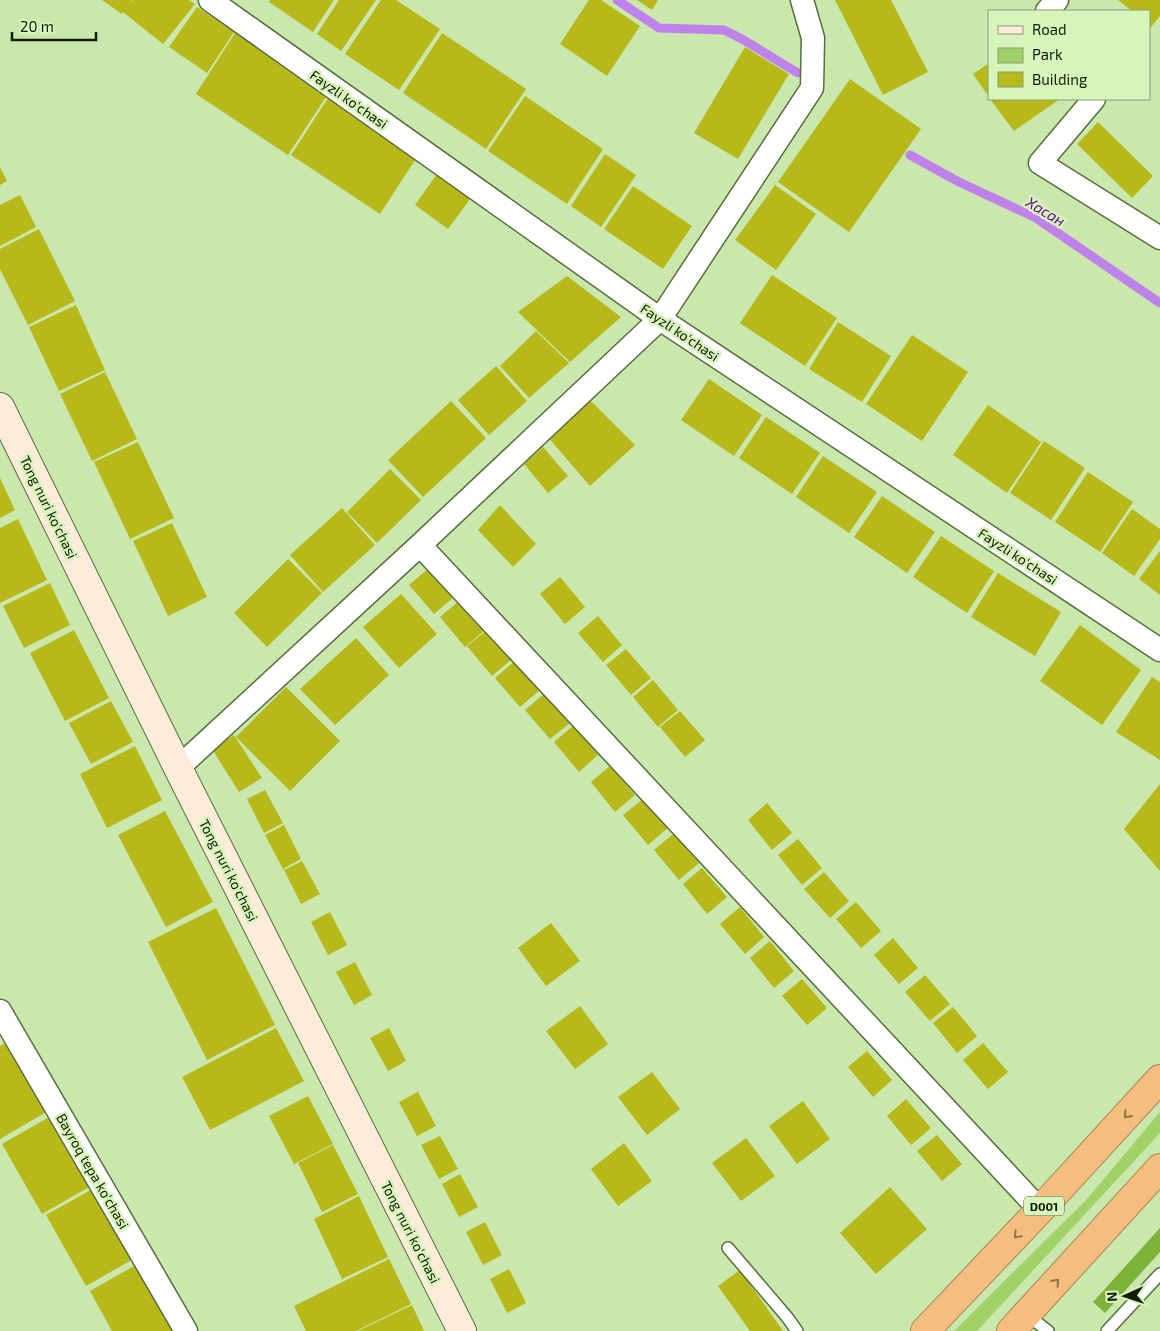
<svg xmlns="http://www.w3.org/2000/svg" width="1160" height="1331" viewBox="0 0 1160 1331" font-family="'Exo 2',sans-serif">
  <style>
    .green { fill: #a0d267 }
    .forest { fill: #7eb33a }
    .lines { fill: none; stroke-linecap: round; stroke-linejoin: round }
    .stream { stroke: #bf81ea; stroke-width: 9 }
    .building { fill: #b7b81a }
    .lane-casing { stroke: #566f3b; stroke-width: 14 }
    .street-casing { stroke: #566f3b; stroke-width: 25 }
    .secondary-casing { stroke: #566f3b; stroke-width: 30 }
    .highway-casing { stroke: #a58555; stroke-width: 30 }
    .lane { stroke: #fff; stroke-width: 11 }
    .street { stroke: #fff; stroke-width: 22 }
    .secondary { stroke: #fcecd9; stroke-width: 28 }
    .highway { stroke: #f4be7f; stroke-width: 28 }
    .oneway { stroke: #8e7549 }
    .labels { text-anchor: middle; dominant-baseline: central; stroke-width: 5; stroke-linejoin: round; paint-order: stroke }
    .shield { fill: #d7f5bb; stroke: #4c5c3c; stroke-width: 1 }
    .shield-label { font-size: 12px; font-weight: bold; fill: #111b06 }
    .street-label { font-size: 14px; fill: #111b06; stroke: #d7f5bb }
    .water-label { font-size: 15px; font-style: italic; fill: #640b8e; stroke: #d7f5bb }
  </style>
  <rect width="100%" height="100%" fill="#cae8ae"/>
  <path class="green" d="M1160 1112V1133L977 1331H954L1087 1199Z"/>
  <path class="forest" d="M1160 1228V1252L1105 1313 1093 1302Z"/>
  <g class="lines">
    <path class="stream" d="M617 0 659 28 724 30 742 39 798 73
      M910 155 959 182 1036 218 1160 303"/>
  </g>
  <path class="building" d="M102 0H132L130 4 133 0H189L195 4 163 44 123 12 122 14Z
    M270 0H334L313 32 269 2Z
    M339 0H376L341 51 317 34Z
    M381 0H396L440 29 399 90 345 54Z
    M589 0H601L640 26 607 76 560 44Z
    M637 0H658L652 10Z
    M835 0H891L928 72 883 95Z
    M1118 0H1160V16L1151 27 1149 26V11H1132Z
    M197 7 234 32 207 73 169 47Z
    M235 33 289 67 284 75 289 68 328 94 288 155 196 94Z
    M442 33 526 89 486 149 403 93Z
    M745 47 789 74 738 159 694 133Z
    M989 63V97L973 74Z
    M850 79 921 129 849 232 778 182Z
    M330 95 419 154 380 214 291 155Z
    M525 96 603 149 567 204 488 151Z
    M990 99H1060L1014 131Z
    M1098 122 1153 176 1132 198 1077 144Z
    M605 154 636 175 601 227 571 206Z
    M0 167 7 181 0 185Z
    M442 167 476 191 448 229 415 205Z
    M775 185 816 214 776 270 735 240Z
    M633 186 692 226 663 269 604 229Z
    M20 195 36 227 0 246V205Z
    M39 229 75 301 28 325 0 269V249Z
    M772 275 837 318 805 366 740 323Z
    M567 276 621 317 570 362 518 312Z
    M76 305 105 370 59 391 29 327Z
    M838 322 891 356 862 402 809 369Z
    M536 331 569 363 529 398 500 366Z
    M912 335 968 372 922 441 866 404Z
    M496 366 527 401 489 435 458 400Z
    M105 372 137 439 92 461 60 394Z
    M709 379 762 415 734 456 681 420Z
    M587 397 635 445 590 486 547 436Z
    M451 401 486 438 423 497 388 460Z
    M988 405 1041 442 1007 493 953 455Z
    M766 417 820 453 792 494 739 458Z
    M1044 441 1085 468 1051 520 1010 493Z
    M138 442 174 518 130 539 94 462Z
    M543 447 568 476 548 493 524 464Z
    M823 456 877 492 849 533 796 497Z
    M390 469 421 500 377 543 347 512Z
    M1088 472 1133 502 1100 552 1055 522Z
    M0 478 15 510 0 518Z
    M882 496 935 532 907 573 854 537Z
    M500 505 536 544 513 567 478 530Z
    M342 508 375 545 323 592 290 555Z
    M1132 509 1160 529V539L1134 576 1102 553Z
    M18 519 47 580 0 603V528Z
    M172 523 207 597 168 616 133 541Z
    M941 536 994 571 967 613 913 577Z
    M1160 551V595L1139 579Z
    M288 559 322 593 267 647 234 613Z
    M429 568 454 597 434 614 409 585Z
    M998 573 1061 612 1035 656 971 617Z
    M560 577 585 607 565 624 540 594Z
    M50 583 70 625 24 648 3 606Z
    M401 594 437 634 399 668 363 627Z
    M460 600 485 630 465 647 440 617Z
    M598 616 622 645 603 662 578 633Z
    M1080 625 1141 670 1102 725 1040 681Z
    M74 630 109 698 65 721 30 653Z
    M487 630 512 659 492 676 467 646Z
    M356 638 389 675 335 725 300 689Z
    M626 649 651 678 631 695 606 665Z
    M515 661 540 690 520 707 495 678Z
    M1152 677 1160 682V760L1116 732Z
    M653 680 678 710 658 727 633 697Z
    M286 687 340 741 290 791 236 737Z
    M545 693 570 723 550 739 525 710Z
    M111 701 133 742 91 764 69 723Z
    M680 711 705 740 685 757 660 727Z
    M574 725 598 755 579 772 554 742Z
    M234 735 262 778 239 792 212 749Z
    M135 746 162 800 107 828 80 774Z
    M610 766 635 795 615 812 591 782Z
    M1160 784V871L1124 829Z
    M265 790 283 823 264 833 247 799Z
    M643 799 668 828 648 845 623 815Z
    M767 803 792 833 772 850 748 820Z
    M165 811 213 902 166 927 118 835Z
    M284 825 301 859 283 869 265 835Z
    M673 834 699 863 679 880 654 850Z
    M798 839 822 868 802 885 778 855Z
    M302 861 320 894 301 904 284 870Z
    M702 868 727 897 707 914 683 884Z
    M824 872 849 901 830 918 804 889Z
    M856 902 881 931 861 948 836 919Z
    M740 907 764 937 745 954 720 924Z
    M216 908 275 1025 207 1060 148 942Z
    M330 912 347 945 328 955 311 922Z
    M551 923 580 961 546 986 518 948Z
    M893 938 918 968 899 984 874 955Z
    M770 941 794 971 774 988 750 958Z
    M355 962 372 995 354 1005 336 972Z
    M925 975 950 1004 930 1021 905 992Z
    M802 979 827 1008 807 1025 782 996Z
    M580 1006 608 1044 575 1069 546 1031Z
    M953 1007 977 1036 957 1053 933 1023Z
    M276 1028 304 1081 210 1130 182 1077Z
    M389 1028 406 1061 388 1071 370 1038Z
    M9 1041 48 1111 0 1139V1046Z
    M983 1043 1008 1072 988 1089 963 1060Z
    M867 1051 892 1080 873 1097 848 1067Z
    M652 1072 680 1109 647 1135 618 1097Z
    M418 1092 436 1126 417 1136 399 1102Z
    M308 1096 333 1144 294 1164 269 1116Z
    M906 1099 931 1128 911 1145 887 1116Z
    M803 1101 830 1139 797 1164 769 1126Z
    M51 1116 91 1186 42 1214 2 1144Z
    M937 1135 962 1164 942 1181 917 1151Z
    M440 1136 458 1169 439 1179 421 1145Z
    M746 1138 775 1176 741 1201 712 1163Z
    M624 1143 652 1181 618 1206 591 1169Z
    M333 1145 358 1194 322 1212 298 1163Z
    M460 1174 478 1207 459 1217 442 1184Z
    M96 1187 135 1258 86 1286 46 1215Z
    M890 1187 927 1229 876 1274 840 1233Z
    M359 1196 388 1257 342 1279 314 1219Z
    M485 1222 502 1255 483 1265 466 1232Z
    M389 1259 411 1304 356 1331H306L294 1306Z
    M139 1263 177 1331H112L90 1291Z
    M509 1269 526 1303 507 1313 490 1279Z
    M740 1270 783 1331H750L718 1286Z
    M412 1305 424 1331H358Z"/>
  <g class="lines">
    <g class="lane-casing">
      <path id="lane" d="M728 1248 787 1317 797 1331
        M1026 1314 1048 1331
        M1107 1331 1160 1274"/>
    </g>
    <g class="street-casing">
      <path id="street" d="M210 0 660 319 1160 650
        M1047 11 1057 0
        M1094 99 1040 163 1160 238
        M420 545 1040 1210
        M178 768 420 545 660 319 812 88 813 38 802 0
        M0 1011 186 1331"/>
    </g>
    <g class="secondary-casing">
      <path id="secondary" d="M0 407 178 768 462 1331"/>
    </g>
    <g class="highway-casing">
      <path id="highway" d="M925 1331 1040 1210 1160 1079
        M1011 1331 1160 1168"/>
    </g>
    <use href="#lane" class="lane"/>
    <use href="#street" class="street"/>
    <use href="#secondary" class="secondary"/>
    <use href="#highway" class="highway"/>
  </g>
  <defs><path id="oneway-chevron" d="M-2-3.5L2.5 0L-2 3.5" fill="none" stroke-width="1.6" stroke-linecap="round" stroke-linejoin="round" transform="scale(1.25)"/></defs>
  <g class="oneway">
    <use href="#oneway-chevron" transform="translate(1127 1115) rotate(132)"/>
    <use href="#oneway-chevron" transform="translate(1017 1235) rotate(134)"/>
    <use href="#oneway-chevron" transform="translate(1056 1282) rotate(-48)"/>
  </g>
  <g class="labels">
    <rect class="shield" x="1024" y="1196.5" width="40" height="19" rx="4"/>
    <g class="shield-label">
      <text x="1044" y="1206">D001</text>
    </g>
    <g class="street-label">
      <text transform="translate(349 99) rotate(35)">Fayzli ko'chasi</text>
      <text transform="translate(680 332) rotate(34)">Fayzli ko'chasi</text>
      <text transform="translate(49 507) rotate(64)">Tong nuri ko'chasi</text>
      <text transform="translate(1018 556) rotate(33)">Fayzli ko'chasi</text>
      <text transform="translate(229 870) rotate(63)">Tong nuri ko'chasi</text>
      <text transform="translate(93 1171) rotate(60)">Bayroq tepa ko'chasi</text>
      <text transform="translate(411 1232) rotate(63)">Tong nuri ko'chasi</text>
    </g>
    <g class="water-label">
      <text transform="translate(1046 211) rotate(31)">Хасан</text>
    </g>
  </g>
  <rect x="988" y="10" width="162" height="90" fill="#d7f5bb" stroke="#889e73"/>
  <rect x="998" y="26" width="25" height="8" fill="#fcecd9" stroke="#889e73"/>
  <text x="1032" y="35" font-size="15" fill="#111b06">Road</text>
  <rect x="998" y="48" width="25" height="15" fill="#a0d267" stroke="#889e73"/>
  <text x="1032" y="60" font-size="15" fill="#111b06">Park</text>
  <rect x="998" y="72" width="25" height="15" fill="#b7b81a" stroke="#889e73"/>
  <text x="1032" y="85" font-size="15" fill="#111b06">Building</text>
  <g transform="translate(1125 1296) rotate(267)" stroke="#d7f5bb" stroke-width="4" paint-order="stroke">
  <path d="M0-4L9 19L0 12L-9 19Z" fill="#111b06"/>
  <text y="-8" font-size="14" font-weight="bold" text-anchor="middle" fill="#111b06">N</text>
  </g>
  <path d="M12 32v8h84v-8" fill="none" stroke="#111b06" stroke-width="2.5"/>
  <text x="20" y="32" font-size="15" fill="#111b06" stroke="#d7f5bb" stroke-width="4" paint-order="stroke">20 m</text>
</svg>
